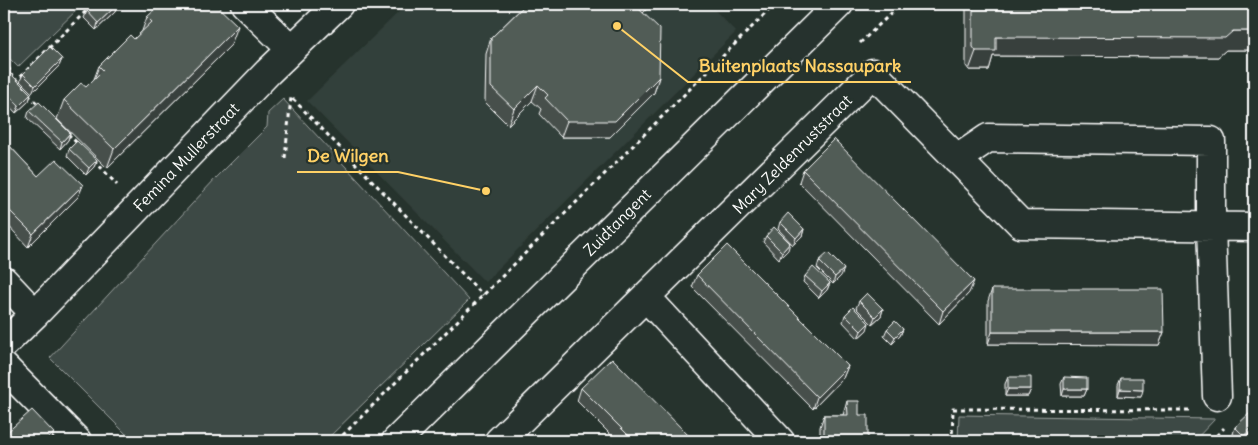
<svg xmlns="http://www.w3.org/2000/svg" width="1258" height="445" viewBox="0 0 1258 445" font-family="Delius,sans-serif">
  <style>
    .built { fill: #333f3a }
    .green { fill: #3e4944; stroke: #9ea4a2 }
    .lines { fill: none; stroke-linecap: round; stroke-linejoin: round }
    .minor-casing { stroke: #fff; stroke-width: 31 }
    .path { stroke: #fff; stroke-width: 3; stroke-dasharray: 4 4; stroke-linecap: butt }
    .minor { stroke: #26332d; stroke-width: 28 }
    .wall { fill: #464f4b; stroke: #fff }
    .shaded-wall { fill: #39403d; stroke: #fff }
    .building { fill: #515c57; stroke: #fff }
    .labels { text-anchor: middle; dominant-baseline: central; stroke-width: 4.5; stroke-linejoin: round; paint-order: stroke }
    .street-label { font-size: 16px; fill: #fff; stroke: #26332d }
    .leader { fill: none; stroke: #ffd166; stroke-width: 2 }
    .callout-dot { fill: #ffd166; stroke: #26332d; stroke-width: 2 }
    .callout-label { font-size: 18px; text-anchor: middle; font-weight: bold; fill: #ffd166; stroke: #26332d; stroke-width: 4.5; stroke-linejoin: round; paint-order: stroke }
  </style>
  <rect width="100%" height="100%" fill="#26332d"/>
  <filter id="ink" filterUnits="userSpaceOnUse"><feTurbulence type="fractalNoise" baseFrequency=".02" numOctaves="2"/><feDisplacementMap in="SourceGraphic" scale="10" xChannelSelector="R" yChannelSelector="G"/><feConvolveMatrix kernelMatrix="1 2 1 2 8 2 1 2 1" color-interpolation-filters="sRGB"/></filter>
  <g filter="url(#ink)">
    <path class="built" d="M407 4H709L736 32 485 282 307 101Z"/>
    <path class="green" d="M10 4H83L18 67 9 58Z
      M283 99 469 300 325 441H133L50 358 215 179 267 127 268 113Z
      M959 415 1215 419 1194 441H958Z"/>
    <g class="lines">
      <g class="minor-casing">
        <path id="minor" d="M245 4 291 49
          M957 159 988 138 1211 141V226L1217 396
          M4 281 35 314
          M646 297 780 441
          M4 344 35 314 268 72 339 4
          M4 367 77 441
          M396 441 839 4
          M499 441 873 73 1021 224 1254 227"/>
      </g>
      <path class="path" d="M5 4 4 57 12 76
        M860 43 901 4
        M15 82 93 4
        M28 95 40 106
        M68 134 79 145
        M285 158 291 97 483 295
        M94 160 117 185
        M337 441 775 4
        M462 441 467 436
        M952 441 953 409 1190 410
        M1211 441 1224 428"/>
      <use href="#minor" class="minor"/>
    </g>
    <path class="wall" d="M520 4H652L643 13 659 77 654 93 610 137H561L539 114 541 109 532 101 508 125 485 102 486 54 491 38 523 7Z
      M966 4H1254V50H1226L1218 57 993 56 989 70H969L966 66Z
      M117 5 115 12 96 30 84 18 87 11Z
      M147 17 231 45 107 168 57 119 64 100 86 87 94 79 99 66 134 39 142 31Z
      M62 59 59 66 32 93 20 81 23 74Z
      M4 77 29 101 16 113 4 100Z
      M29 111 70 133 68 140 60 149 27 118Z
      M4 140 38 176 83 185 78 197 28 247 4 221Z
      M69 149 97 160 94 167 86 175 67 156Z
      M803 170 969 293 939 324 799 182Z
      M780 222 804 229 802 236 793 245 778 229Z
      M766 236 788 250 779 259 763 242Z
      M819 261 841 276 833 284 817 268Z
      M697 275 848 366 843 378 813 409 692 287Z
      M805 276 830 283 827 290 819 298 803 282Z
      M992 289 1164 332 1159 345 988 344V301Z
      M859 301 883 309 881 316 872 324 856 308Z
      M845 315 867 330 858 338 843 322Z
      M887 329H903L900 336 892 344 884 336Z
      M1008 377 1031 389 1028 396H1005V384Z
      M1064 377 1087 389 1084 396H1062L1061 384Z
      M1121 378 1141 397 1118 396V385Z
      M581 388 693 441H617L577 401Z
      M847 401 859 415 868 441H820V427L824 415H843Z
      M1254 414V440L1249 434 1243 441H1240L1233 434 1235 427Z"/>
    <path class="shaded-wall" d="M642 4H652L633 23 638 8Z
      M117 5 115 12 96 30 98 23Z
      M238 26 231 45 107 168 114 149Z
      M1233 31H1254V50H1226L1218 57 993 56 989 70H969L976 51 996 37Z
      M62 59 59 66 32 93 35 86Z
      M659 77 654 93 610 137H561L567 121Z
      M538 85 532 101 508 125 514 109Z
      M31 94 29 101 16 113 19 106Z
      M70 133 68 140 60 149 62 142Z
      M97 160 94 167 86 175 89 168Z
      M83 185 78 197 28 247 33 234Z
      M804 229 802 236 793 245 796 238Z
      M790 243 788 250 779 259 782 252Z
      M844 269 841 276 833 284 835 277Z
      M974 281 969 293 939 324 943 311Z
      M830 283 827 290 819 298 822 291Z
      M883 309 881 316 872 324 875 317Z
      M869 323 867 330 858 338 861 331Z
      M903 329 900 336 892 344 895 337Z
      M992 332H1164L1159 345 988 344Z
      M848 366 843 378 813 409 817 397Z
      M1008 389H1031L1028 396H1005Z
      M1064 389H1087L1084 396H1062Z
      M1120 389 1143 390 1141 397 1118 396Z
      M1251 428 1249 434 1242 441 1244 436Z
      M54 433 51 441H45Z"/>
    <path class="building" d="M94 4H116L117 5 98 23 87 11Z
      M161 4H215L238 26 114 149 64 100 81 83 86 87 103 70 99 66 130 35 134 39 152 22 147 17Z
      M526 4H642L638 8 660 29 659 77 615 121H567L545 98 548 95 538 85 514 109 491 87V38Z
      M973 4H1254V31H1233L1225 38 996 37V51H976L973 47Z
      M50 47 62 59 35 86 23 74Z
      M9 72 31 94 19 106 4 90V77Z
      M39 102 70 133 62 142 29 111Z
      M834 139 974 281 943 311 803 170Z
      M4 140 38 176 56 159 83 185 33 234 4 205Z
      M77 141 97 160 89 168 69 149Z
      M788 213 804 229 796 238 780 222Z
      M774 227 790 243 782 252 766 236Z
      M727 245 848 366 817 397 697 275Z
      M828 253 844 269 835 277 819 261Z
      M813 267 830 283 822 291 805 276Z
      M992 289H1163L1164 332H992Z
      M867 293 883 309 875 317 859 301Z
      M853 307 869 323 861 331 845 315Z
      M895 321 903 329 895 337 887 329Z
      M612 358 693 440 692 441H634L581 388Z
      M1008 377H1031V389H1008Z
      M1064 377 1087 378V389H1064Z
      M1121 378H1143V390L1120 389Z
      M847 401H859V415H868V441H824V415H848Z
      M32 410 54 433 45 441H4V435Z
      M1252 411 1254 414V430L1251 428 1244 436 1235 427Z
      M562 436 567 441H557Z
      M933 440H945V441H933Z"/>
  </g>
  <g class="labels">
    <g class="street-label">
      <text transform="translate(792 154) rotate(-45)">Mary Zeldenruststraat</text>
      <text transform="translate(186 157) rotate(-46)">Femina Mullerstraat</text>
      <text transform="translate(617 222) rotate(-45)">Zuidtangent</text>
    </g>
  </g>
  <path class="leader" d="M617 26L688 82H911M486 191L398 172H297"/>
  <g class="callout-dot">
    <circle cx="617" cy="26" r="5"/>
    <circle cx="486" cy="191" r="5"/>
  </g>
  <g class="callout-label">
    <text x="800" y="72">Buitenplaats Nassaupark</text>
    <text x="348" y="162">De Wilgen</text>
  </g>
  <rect width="1258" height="445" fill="none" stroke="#26332d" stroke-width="20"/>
  <rect x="10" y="10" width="1238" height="425" fill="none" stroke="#fff" stroke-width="2" filter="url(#ink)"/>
</svg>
